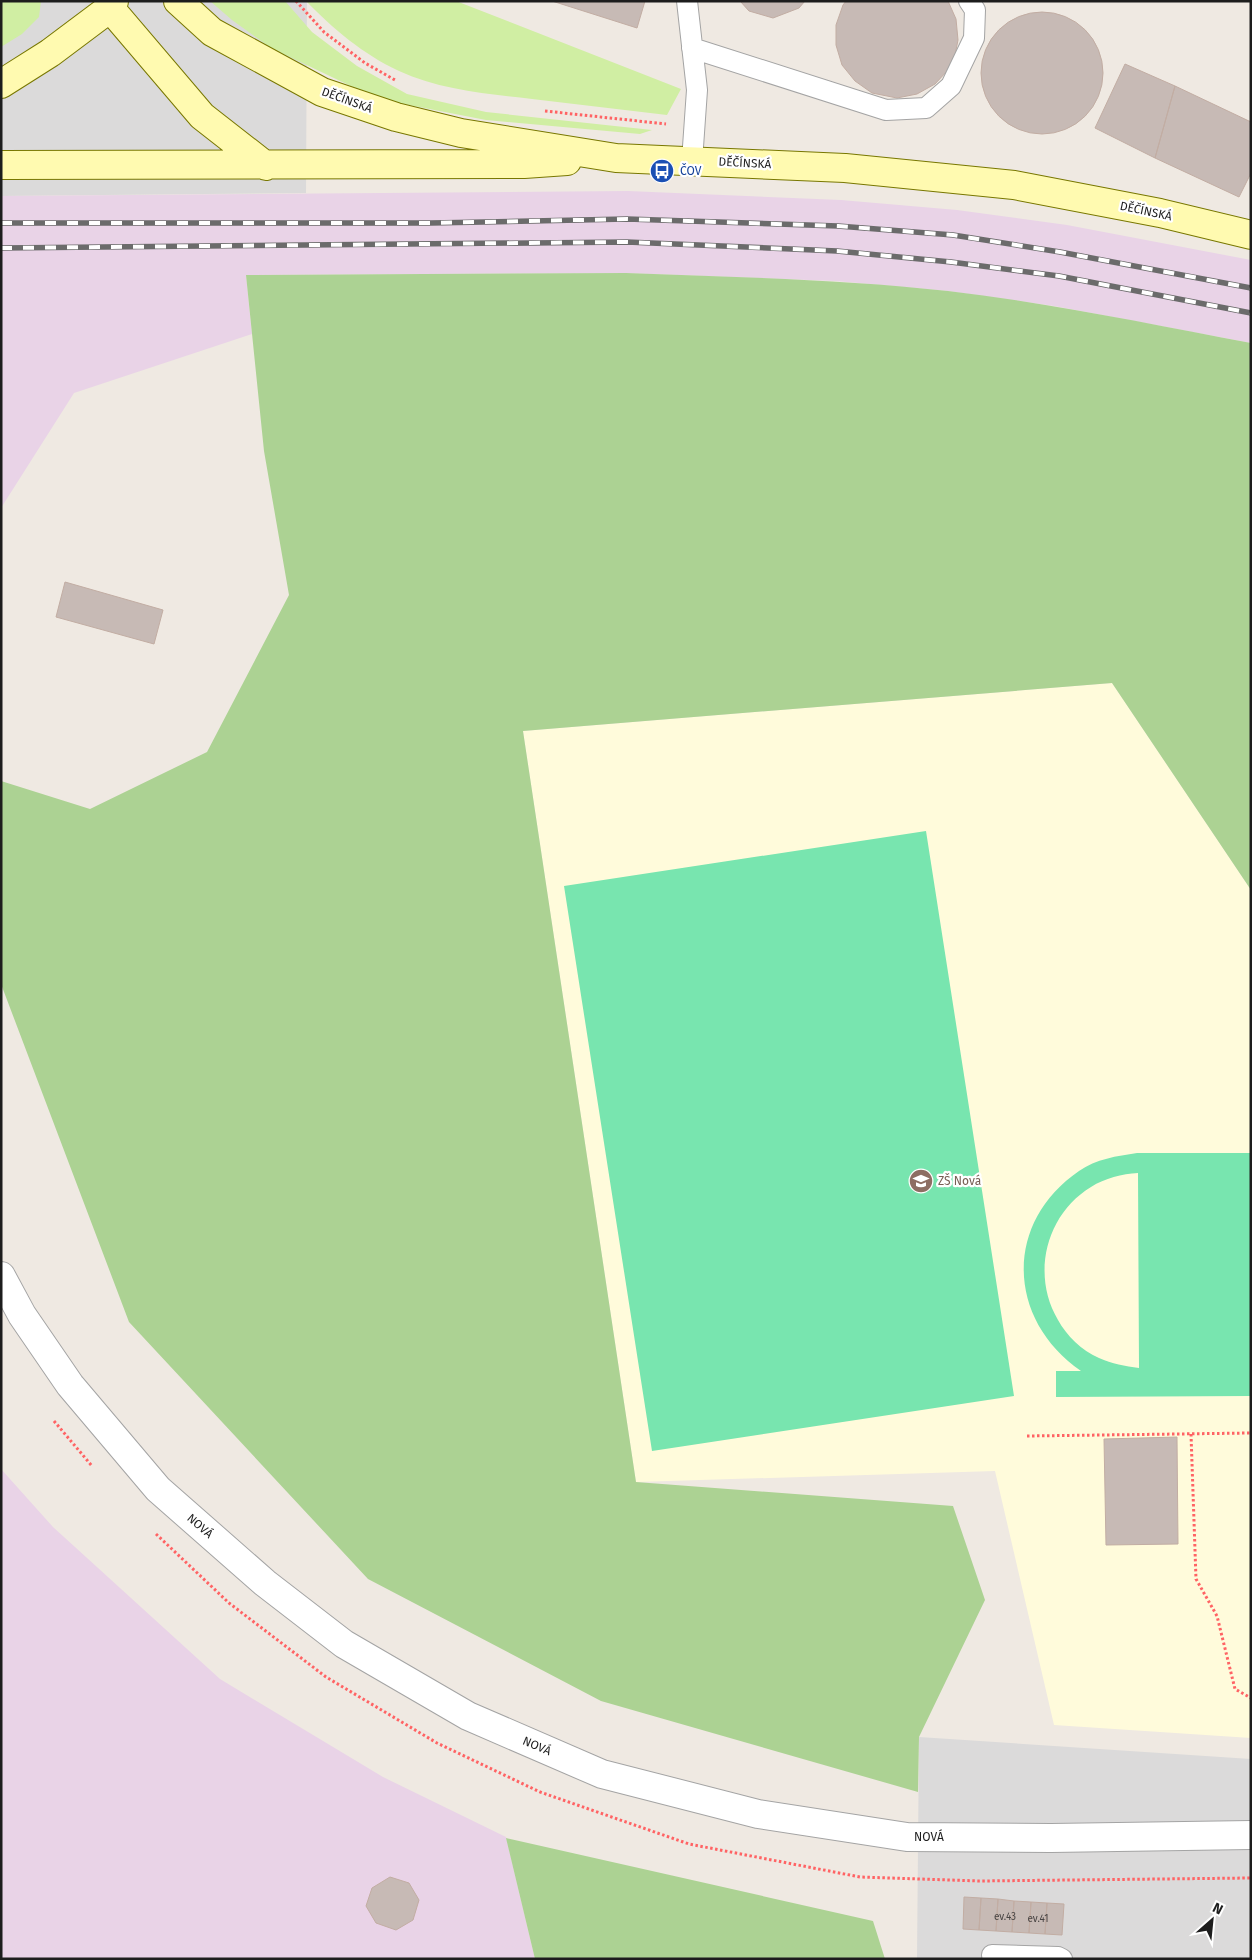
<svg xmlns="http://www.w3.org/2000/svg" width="1252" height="1960" viewBox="0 0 1252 1960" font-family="'Fira Sans',sans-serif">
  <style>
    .residential { fill: #dbdada }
    .industrial { fill: #e9d3e7 }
    .education { fill: #fffbdb }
    .grass { fill: #d0eea3 }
    .forest { fill: #acd293 }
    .pitch { fill: #78e5af; fill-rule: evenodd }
    .building { fill: #c7bab5; stroke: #c2ada3 }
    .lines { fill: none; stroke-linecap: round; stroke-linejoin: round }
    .service-casing { stroke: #a4a4a4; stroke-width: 22 }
    .tertiary-casing { stroke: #a4a4a4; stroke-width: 30 }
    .secondary-casing { stroke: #787700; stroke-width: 30 }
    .path { stroke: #ff6364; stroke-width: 3; stroke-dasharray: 2.5 2.5; stroke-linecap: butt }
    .service { stroke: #fff; stroke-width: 20 }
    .tertiary { stroke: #fff; stroke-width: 28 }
    .secondary { stroke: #fffab0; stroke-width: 28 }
    .rail-casing { stroke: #6b6b6b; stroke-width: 5.5 }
    .rail { stroke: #fff; stroke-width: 4; stroke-dasharray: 11; stroke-linecap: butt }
    .labels { text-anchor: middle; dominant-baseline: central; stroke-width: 4.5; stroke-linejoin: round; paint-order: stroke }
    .number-label { font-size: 10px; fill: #484443 }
    .street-label { font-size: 12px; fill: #1d1d1d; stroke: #fff }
    .transit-label { font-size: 12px; fill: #164399; stroke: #fff; text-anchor: start }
    .education-label { font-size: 12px; fill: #785e54; stroke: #fff; text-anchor: start }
  </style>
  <rect width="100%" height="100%" fill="#efe9e2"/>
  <path class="residential" d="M1 1H307L306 193 1 196Z
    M919 1737 1251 1759V1959H917Z"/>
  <path class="industrial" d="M628 191 841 200 957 210 1067 225 1251 260V343L1054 306 948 291 836 281 626 273 246 275 252 334 74 393 1 508V196Z
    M1 1469 53 1527 220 1679 383 1777 506 1837 535 1959H1Z"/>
  <path class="education" d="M1112 683 1251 890V1738L1054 1725 995 1471 636 1482 523 731Z"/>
  <path class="grass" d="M1 1H41L39 17 22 34 1 47Z
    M210 1H285L312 32 357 66 407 94 486 112 652 130 640 134 486 120 378 99 271 48 232 20Z
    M306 1H456L681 89 667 115C622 110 577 104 532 99 488 94 440 90 399 71 364 55 332 28 306 1Z"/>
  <path class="forest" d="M626 273C733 277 841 279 948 291 1050 303 1150 324 1251 343V890L1112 683 523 731 636 1482 953 1506 985 1600 919 1737 918 1792 601 1701 368 1579 129 1322 1 984V781L90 809 207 752 289 595 264 451 246 275Z
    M506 1838 873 1921 885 1959H535Z"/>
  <path class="pitch" d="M926 831 1014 1396 652 1451 564 886Z
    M1137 1153H1251V1396L1056 1397V1371H1081C1007 1320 1003 1223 1079 1171 1096 1159 1117 1156 1137 1153ZM1138 1173 1139 1368C1125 1366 1112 1364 1099 1358 1081 1350 1067 1336 1058 1320 1031 1275 1046 1214 1091 1187 1105 1178 1122 1174 1138 1173Z"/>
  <path class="building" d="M552 1H645L637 28Z
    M740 1H805L799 8 773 18 749 11Z
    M846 1H948L956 19 958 40 954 60 949 69 935 84 917 94 897 98 872 93 855 81 842 65 836 45V25L843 5Z
    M981 73a61 61 0 1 1 122 0a61 61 0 1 1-122 0Z
    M1125 64 1175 86 1155 158 1095 128Z
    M1175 86 1251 122V173L1239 197 1155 158Z
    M65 582 163 610 154 644 56 617Z
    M1177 1437 1178 1544 1106 1545 1104 1439Z
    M390 1877 409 1883 419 1900 413 1920 396 1930 376 1923 366 1906 372 1888Z
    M964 1897 981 1898 979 1930 963 1929Z
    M981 1898 998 1899 996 1931 979 1930Z
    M998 1899 1014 1901 1012 1932 996 1931Z
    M1014 1901 1031 1902 1029 1933 1012 1932Z
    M1031 1902 1047 1903 1045 1934 1029 1933Z
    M1047 1903 1064 1904 1062 1935 1045 1934Z"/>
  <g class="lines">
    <g class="service-casing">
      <path id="service" d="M687 1 697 90 692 161
        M692 48 886 110 926 108 951 86 974 38 975 10 969 1
        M992 1955 1058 1957 1062 1959"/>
    </g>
    <g class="tertiary-casing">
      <path id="tertiary" d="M1 1276 22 1315 70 1385 158 1489 265 1583 344 1644 468 1716 602 1774 758 1814 907 1837 1051 1838 1251 1835"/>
    </g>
    <g class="secondary-casing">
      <path id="secondary" d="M178 1 212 32 322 92 396 117 461 133 616 158 845 168 1014 185 1160 213 1251 235
        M110 8 202 116 266 166
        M1 84 50 53 110 8 114 1
        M1 165 524 164 567 161"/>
    </g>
    <path class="path" d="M296 1 324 32 365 63 395 80
      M545 111 666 124
      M54 1421 92 1466
      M1191 1434 1196 1579 1217 1616 1235 1689 1251 1698
      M1027 1436 1251 1433
      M156 1534 229 1603 326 1677 437 1743 540 1792 689 1844 860 1877 979 1881 1251 1878"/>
    <use href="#service" class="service"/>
    <use href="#tertiary" class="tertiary"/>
    <use href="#secondary" class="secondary"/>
    <g class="rail-casing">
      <path id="rail" d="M1 223H431L627 219 838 226 953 235 1060 252 1251 288
        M1 248 627 242 837 251 951 262 1059 276 1251 313"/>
    </g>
    <use href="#rail" class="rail"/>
  </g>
  <defs>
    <g id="bus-disc" transform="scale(1.25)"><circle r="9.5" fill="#1a4fb4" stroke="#fff"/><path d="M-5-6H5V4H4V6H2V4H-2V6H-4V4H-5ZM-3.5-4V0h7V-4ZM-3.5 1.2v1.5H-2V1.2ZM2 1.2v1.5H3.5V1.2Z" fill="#fff"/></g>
    <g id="school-disc" transform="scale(1.25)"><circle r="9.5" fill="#8d6e63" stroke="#fff"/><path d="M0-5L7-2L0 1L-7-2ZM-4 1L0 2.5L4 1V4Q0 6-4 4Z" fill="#fff"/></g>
  </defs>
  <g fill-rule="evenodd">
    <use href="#bus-disc" x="662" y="171"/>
    <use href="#school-disc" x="921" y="1181"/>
  </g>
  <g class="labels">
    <g class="number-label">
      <text x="1005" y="1917">ev.43</text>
      <text x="1038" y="1919">ev.41</text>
    </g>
    <g class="street-label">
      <text transform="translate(347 100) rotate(20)">DĚČÍNSKÁ</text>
      <text transform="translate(745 163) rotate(3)">DĚČÍNSKÁ</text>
      <text transform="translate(1146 211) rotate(12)">DĚČÍNSKÁ</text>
      <text transform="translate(200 1526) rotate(41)">NOVÁ</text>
      <text transform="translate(537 1746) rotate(23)">NOVÁ</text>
      <text x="929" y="1837">NOVÁ</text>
    </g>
    <g class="transit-label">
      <text x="680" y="171">ČOV</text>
    </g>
    <g class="education-label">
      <text x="938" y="1181">ZŠ Nová</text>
    </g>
  </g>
  <rect width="1252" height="1960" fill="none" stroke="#1d1d1d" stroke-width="5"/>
  <g transform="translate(1212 1920) rotate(27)" stroke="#ffffff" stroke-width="4" paint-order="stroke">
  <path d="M0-4L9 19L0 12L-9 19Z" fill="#1d1d1d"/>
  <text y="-8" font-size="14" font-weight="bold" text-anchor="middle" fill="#1d1d1d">N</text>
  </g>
</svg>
